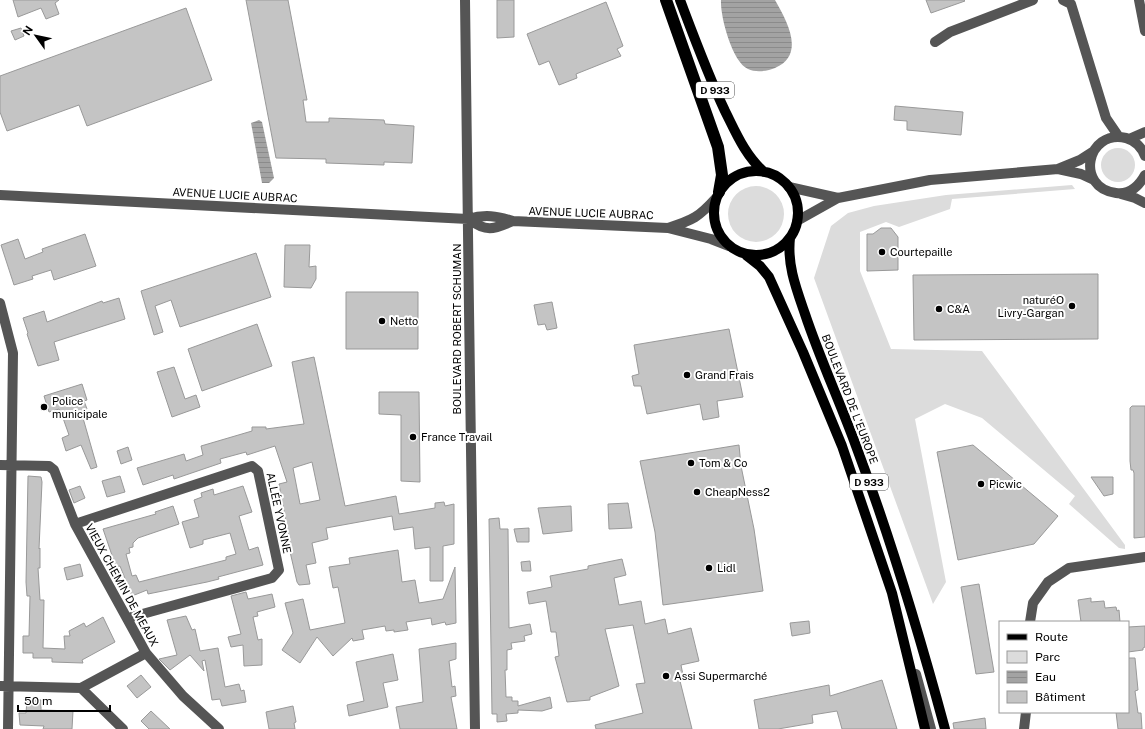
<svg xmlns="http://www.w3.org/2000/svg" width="1145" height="729" viewBox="0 0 1145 729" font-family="'Public Sans',sans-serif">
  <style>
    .green { fill: #dcdcdc }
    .water { fill: url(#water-rules) }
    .building { fill: #c4c4c4; stroke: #999; fill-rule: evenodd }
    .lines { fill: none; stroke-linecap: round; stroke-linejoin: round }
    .minor { stroke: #555; stroke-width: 10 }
    .major { stroke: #000; stroke-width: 10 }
    .highway { stroke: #000; stroke-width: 12 }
    .poi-dot { fill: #000; stroke: #fff; stroke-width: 1.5 }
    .labels { text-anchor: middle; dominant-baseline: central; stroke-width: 4; stroke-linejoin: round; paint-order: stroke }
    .shield { fill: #fff; stroke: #4c4c4c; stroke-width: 1 }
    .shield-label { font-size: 10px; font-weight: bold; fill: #000 }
    .street-label { font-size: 11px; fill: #000; stroke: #fff }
    .poi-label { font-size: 11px; fill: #000; stroke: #fff; text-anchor: start }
  </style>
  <defs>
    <pattern id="water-rules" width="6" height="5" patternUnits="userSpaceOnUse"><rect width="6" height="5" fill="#a3a3a3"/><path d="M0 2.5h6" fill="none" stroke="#8b8b8b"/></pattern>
  </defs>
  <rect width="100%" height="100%" fill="#fff"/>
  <path class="green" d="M1101 165a17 17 0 1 1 34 0a17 17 0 1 1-34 0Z
    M1072 185 1075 189 952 199 950 209 899 227 886 222 860 232V271L891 349 982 351 1125 545V549L1119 548 1069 504 1075 496 982 418 945 404 915 419 946 582 933 604 814 278 831 226 848 213 874 206 946 195Z
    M728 214a28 28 0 1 1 56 0a28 28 0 1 1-56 0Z"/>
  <path class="water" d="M721 0H775C787 21 806 55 775 68 768 71 756 73 748 69 732 62 720 16 721 0Z
    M259 120 262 122 274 178 269 183H262L251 123Z"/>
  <path class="building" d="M13 0H59L55 3 59 14 46 19 41 8 18 17Z
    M246 0H288L307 100H303L306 122H329V118L384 120 385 124 414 126 412 163 384 162V165L326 163V159L276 158Z
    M497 0H514V37L497 38Z
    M926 0H964L965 1 931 13Z
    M606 2 623 46 617 49 621 56 576 74 577 78 559 85 549 61 539 65 527 34Z
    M186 8 212 80 87 126 79 105 7 131 0 112V76Z
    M21 28 24 36 15 40 11 31Z
    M895 106 963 112 961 135 907 130V121L894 120Z
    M881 228H891L898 237V270L867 271V234H873Z
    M85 234 96 266 54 280 51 270 32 276 33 279 14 285 1 245 18 239 25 259 43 252 42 249Z
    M285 245H310L309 267 316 266V279L311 288 284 287Z
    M256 253 271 297 180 327 171 300 155 306 163 332 154 335 141 291Z
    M1098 274V339L914 340 913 275Z
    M346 292H418V349H346Z
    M119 298 125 319 54 342 59 360 38 366 27 334 28 333 23 318 44 311 47 322 102 301 103 303Z
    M552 302 557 328 547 330 545 324 538 325 534 305Z
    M257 324 272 366 202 391 188 349Z
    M729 329 743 397 717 401 719 417 703 420 700 404 647 414 641 386H634L632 376 639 374 634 345Z
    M314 357 345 506 396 496 399 514 435 508V503L444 502 445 506 454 504V544L443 546V581H430V547L415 549 413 527 394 530 392 516 326 528 328 539 312 543 316 563 306 565 310 584 299 585 297 582 288 543H290L279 484 287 482 275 446 247 455 246 452 220 459 221 463 174 479 173 475 143 485 137 468 184 454 186 461 203 455 201 446 252 431V427H266V429L304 424 292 362ZM312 462 320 500 300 504 293 468Z
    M174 367 185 399 196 395 200 407 172 417 157 372Z
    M82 384 87 400 84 401 87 409 81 411 97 467 91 469 81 445 66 451 62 438 69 435 63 418 59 409 49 412 44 396Z
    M379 392H419L420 482 401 481V415L379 414Z
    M1132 406H1145V537L1134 538V473L1133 470H1131L1130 461V408Z
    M739 445 741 466 754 529 763 591 663 605 655 532 640 461Z
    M973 445 1058 516 1034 544 958 560 937 452Z
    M128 447 132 460 121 464 117 451Z
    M28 476 41 477 42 482 39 549 40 548V568H38L40 600H44L43 648 65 649 64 636H70L69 631 84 623 86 627 103 617 115 642 82 660 83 663 52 662V658H33V653H23V636H29L30 596H27L26 582Z
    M120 476 125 492 107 497 102 481Z
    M1091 477H1113V494L1104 496Z
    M80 486 85 498 74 503 69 490Z
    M243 486 252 512 239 516 249 550 258 547 263 565 218 577 219 579 207 582 148 594 147 590 132 596 120 566 116 567 103 529 156 514 155 512 173 506 179 524 138 538 133 543V547L129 548 130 553 126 554 132 576 136 575 139 582 226 560V557L236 554 230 533 203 540V544L190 548 182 522 199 517 194 500 202 497 201 493 213 489 214 495Z
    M628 503 632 528 609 529 608 504Z
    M571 506 572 531 543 534 538 508Z
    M499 518 500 529H508L509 628 530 624 532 634 524 636 525 641 511 643 512 649 507 650V670H505L506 697H512V701H518V706L550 697 552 708 542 711 518 710V713L506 714 507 721 497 722V714H492L489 519Z
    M529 528V542H517L514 529Z
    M398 550 402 582 415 580 419 603 443 599 455 567 456 623 446 625 445 622 432 625 431 618 406 622 408 630 394 632V630L386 631 385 626 362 630 364 639 353 641 352 638 333 656 317 637 300 663 282 650 293 633 285 603 303 599 310 630 345 623 338 587 333 588 329 567 350 564 349 558Z
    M622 559 626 575 614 578 619 605 641 601 645 624 665 619 668 634 691 628 699 661 681 665 684 680 680 681 692 729H596L595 725 643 713 636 684 645 683 633 625 605 629 619 686 590 697V700L567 702 555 657 559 656 556 632H551L546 601 529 604 527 592 552 587 550 576 588 569V566Z
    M530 561 531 571H522L521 562Z
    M80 564 83 576 67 580 64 568Z
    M979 584 994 672 976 674 961 587Z
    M246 592 248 599 272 594 275 607 257 612 258 616 253 617 258 640 262 639V665L244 666 243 645 231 647 228 637 241 634 231 596Z
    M1091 598V602L1104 601 1105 608 1116 607 1117 611 1119 610 1120 622H1081L1078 600Z
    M186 616 192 630 195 629 200 651 218 648 225 687 239 684 241 691 244 690 246 702 222 706 220 699 212 700 205 660 202 661 204 671 190 655 170 670 159 659 177 655 167 620Z
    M809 621 810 633 792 636 790 623Z
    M1145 626V647L1143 648V650L1128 652V627Z
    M456 643V659L449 661 452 687 455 686 456 696 451 697 457 729H400L396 707 423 702 419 649Z
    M393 654 398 680 383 683 388 707 349 716 347 705 364 701 356 662Z
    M1128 658H1135L1138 690 1135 691 1138 713H1141L1142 729H1118L1116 712H1128Z
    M141 675 151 687 137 698 127 686Z
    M882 680 897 729H842L837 711 812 715 813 723 778 729H759L754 700 829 685 830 696Z
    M27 700H41V710L73 711 72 729H43L44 726 20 725 19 713H26Z
    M293 706 296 722 294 723 295 729H269L266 712Z
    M151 711 170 729H149L141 721Z
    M985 718 986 729H954L953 723Z"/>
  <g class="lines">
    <path class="minor" d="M465 0C469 243 470 486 475 729
      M1063 0 1071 4 1106 118 1119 137
      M1139 0 1145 31
      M935 42 950 32 1033 0
      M1129 139 1145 132
      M1145 156C1142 148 1135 140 1126 138 1086 129 1075 188 1116 193 1130 195 1139 186 1145 175
      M1058 169 1081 174 1094 180
      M789 187 838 198
      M1121 194 1135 198 1145 203
      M0 195 468 219C485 214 497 216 513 221L668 228 711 239 729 246
      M468 219C486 232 493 230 513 221
      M797 221 838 198 930 180 1058 169 1080 160 1094 151
      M668 228C693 220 699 217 716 198
      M0 303 13 353 8 729
      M0 465 49 466 54 470 75 524 146 653 183 696 219 729
      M75 524 252 466 258 471 279 570 272 578 128 618
      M1030 622 1033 603 1048 582 1069 568 1145 557
      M916 674 931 729
      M0 686 81 688 146 653
      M81 688 123 729
      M1024 729 1026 712"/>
    <path class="major" d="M680 0C694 37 708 75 725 111 736 133 745 155 764 172
      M714 213a42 42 0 1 1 84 0a42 42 0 1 1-84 0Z
      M790 238C787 265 796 288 805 314 820 359 840 402 856 446 891 539 919 633 945 729
      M746 255 760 266 769 277 803 352 842 446 892 593 925 729"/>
    <path class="highway" d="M666 0 718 147 722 175 719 192"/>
  </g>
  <g class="poi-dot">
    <circle cx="882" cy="252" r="4"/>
    <circle cx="1072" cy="306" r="4"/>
    <circle cx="939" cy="309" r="4"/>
    <circle cx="382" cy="321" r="4"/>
    <circle cx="687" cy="375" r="4"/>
    <circle cx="44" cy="407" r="4"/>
    <circle cx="413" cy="437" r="4"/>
    <circle cx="691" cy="463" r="4"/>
    <circle cx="981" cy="484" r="4"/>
    <circle cx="697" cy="492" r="4"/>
    <circle cx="709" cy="568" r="4"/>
    <circle cx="666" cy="676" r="4"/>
  </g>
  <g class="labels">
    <g class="shield">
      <rect x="696" y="82" width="38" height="16" rx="3"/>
      <rect x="850" y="474" width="38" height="16" rx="3"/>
    </g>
    <g class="shield-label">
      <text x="715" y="90">D 933</text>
      <text x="869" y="482">D 933</text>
    </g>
    <g class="street-label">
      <text transform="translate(235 195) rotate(3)">AVENUE LUCIE AUBRAC</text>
      <text transform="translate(591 213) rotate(2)">AVENUE LUCIE AUBRAC</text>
      <text transform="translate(457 329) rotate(-90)">BOULEVARD ROBERT SCHUMAN</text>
      <text transform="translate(850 399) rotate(69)">BOULEVARD DE L'EUROPE</text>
      <text transform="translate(279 513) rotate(78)">ALLÉE YVONNE</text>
      <text transform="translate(122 585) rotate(61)">VIEUX CHEMIN DE MEAUX</text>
    </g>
    <g class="poi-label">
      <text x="890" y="252">Courtepaille</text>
      <text x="1064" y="300" text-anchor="end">naturéO<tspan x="1064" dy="13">Livry-Gargan</tspan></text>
      <text x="947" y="309">C&amp;A</text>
      <text x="390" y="321">Netto</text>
      <text x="695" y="375">Grand Frais</text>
      <text x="52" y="401">Police<tspan x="52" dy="13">municipale</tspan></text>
      <text x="421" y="437">France Travail</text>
      <text x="699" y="463">Tom &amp; Co</text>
      <text x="989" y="484">Picwic</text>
      <text x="705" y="492">CheapNess2</text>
      <text x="717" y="568">Lidl</text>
      <text x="674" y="676">Assi Supermarché</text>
    </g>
  </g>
  <rect x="999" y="621" width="130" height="92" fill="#ffffff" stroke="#999999"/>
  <rect x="1007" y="634" width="20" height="6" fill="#000000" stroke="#999999"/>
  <text x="1035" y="641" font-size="12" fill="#000000">Route</text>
  <rect x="1007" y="651" width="20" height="12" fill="#dcdcdc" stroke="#999999"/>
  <text x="1035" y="661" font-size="12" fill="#000000">Parc</text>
  <rect x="1007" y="671" width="20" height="12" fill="url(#water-rules)" stroke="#999999"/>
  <text x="1035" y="681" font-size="12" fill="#000000">Eau</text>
  <rect x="1007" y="691" width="20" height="12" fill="#c4c4c4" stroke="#999999"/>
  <text x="1035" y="701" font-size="12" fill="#000000">Bâtiment</text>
  <g transform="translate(36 36) rotate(303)" stroke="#ffffff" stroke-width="3" paint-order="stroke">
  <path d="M0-3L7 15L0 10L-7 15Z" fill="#000000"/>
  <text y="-6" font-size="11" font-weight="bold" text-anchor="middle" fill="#000000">N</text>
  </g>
  <path d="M18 705v6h92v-6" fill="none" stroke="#000000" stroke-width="2"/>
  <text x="24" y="705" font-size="12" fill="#000000" stroke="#ffffff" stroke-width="3" paint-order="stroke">50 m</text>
</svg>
